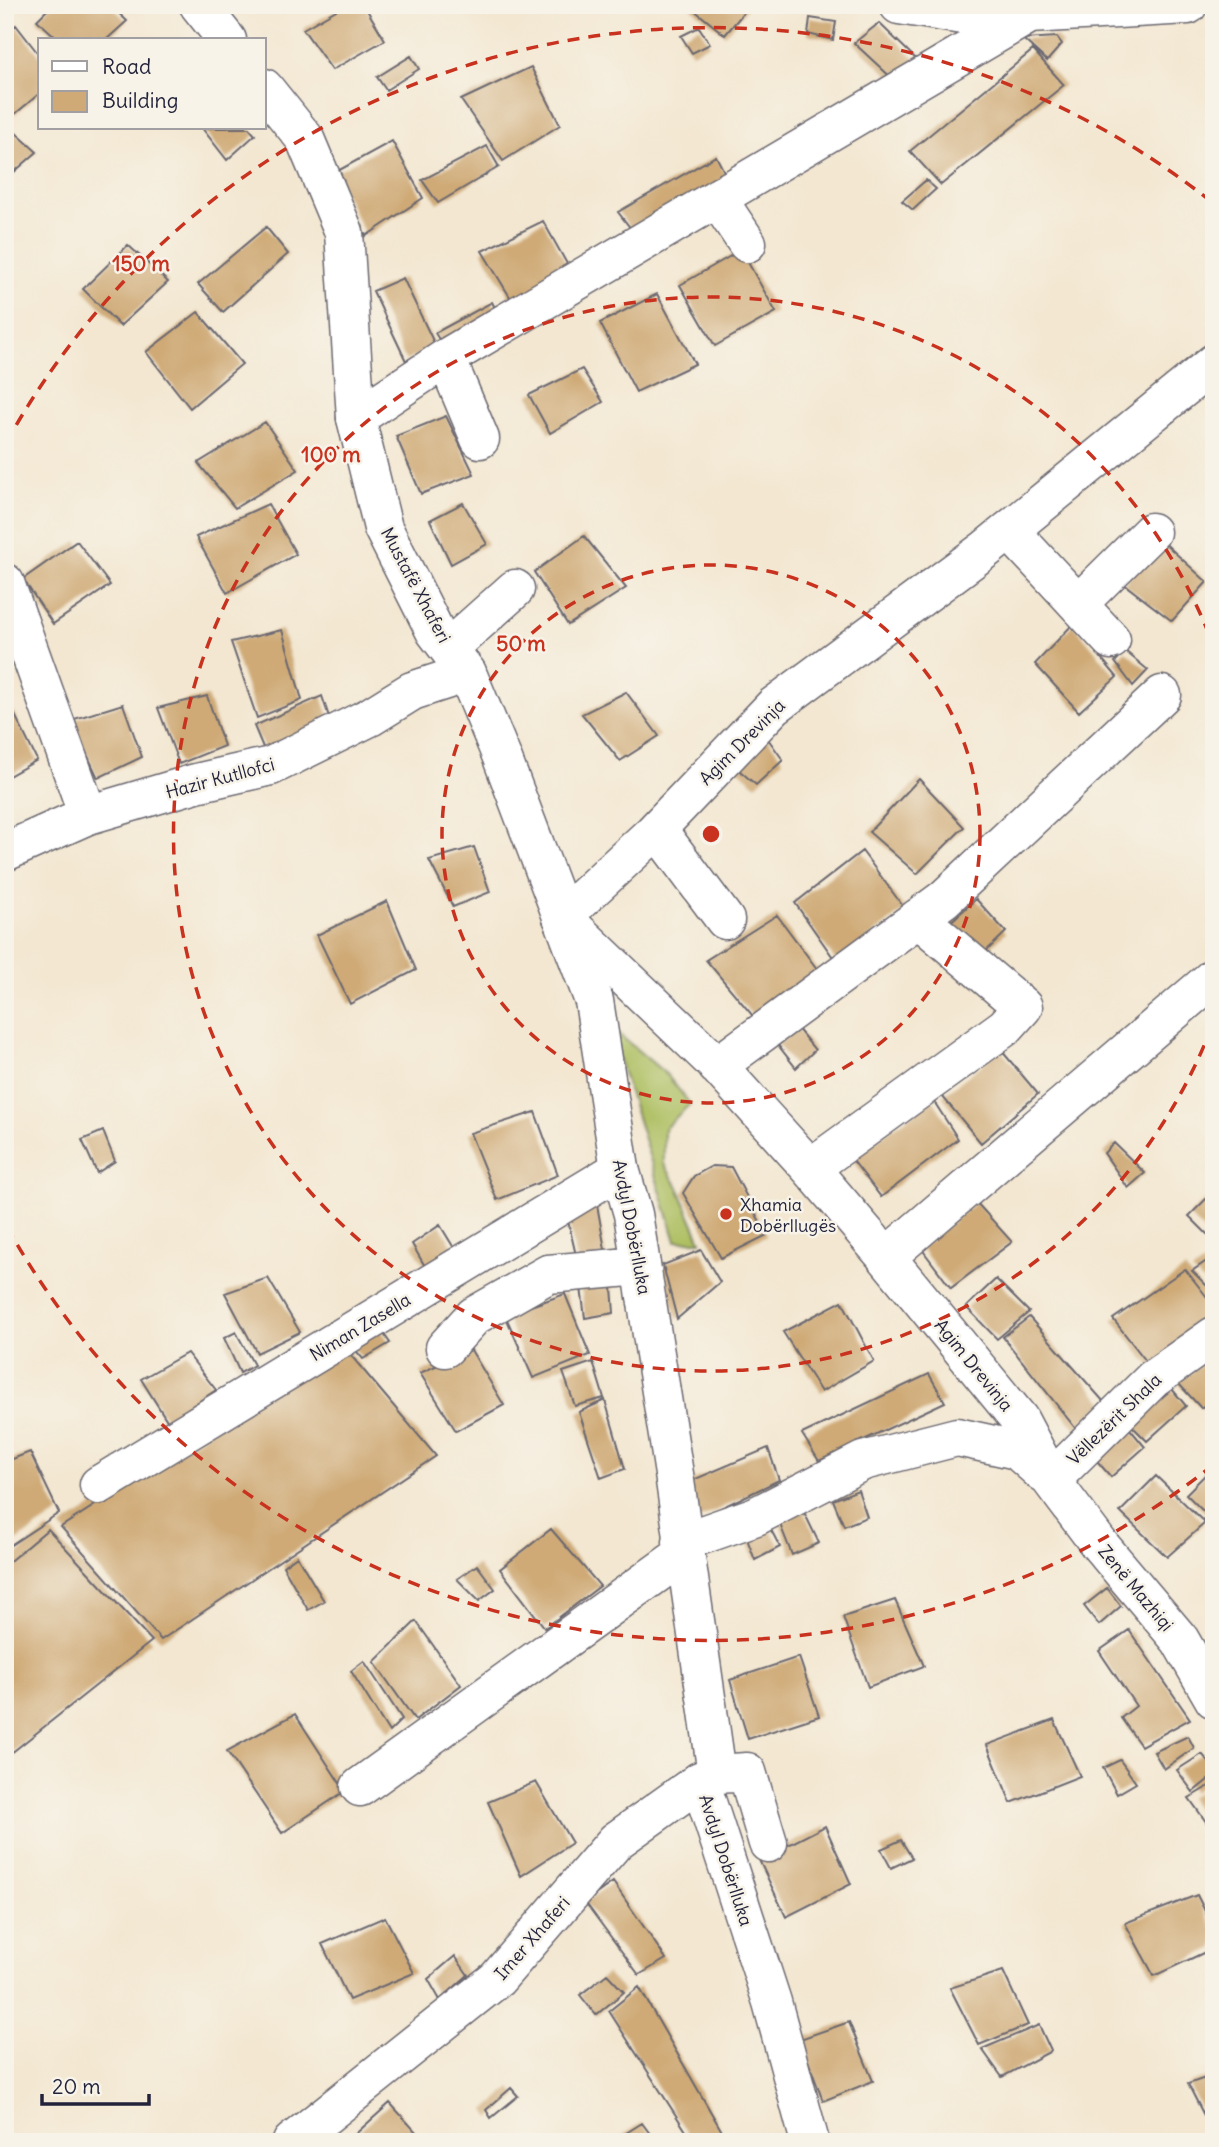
<svg xmlns="http://www.w3.org/2000/svg" width="1219" height="2147" viewBox="0 0 1219 2147" font-family="Delius,sans-serif">
  <style>
    .green { fill: #adbf62; stroke: #68704e; stroke-width: 2 }
    .building { fill: #cfaa77 }
    .lines { fill: none; stroke-linecap: round; stroke-linejoin: round }
    .minor-casing { stroke: #6b6770; stroke-width: 41 }
    .tertiary-casing { stroke: #6b6770; stroke-width: 41 }
    .minor { stroke: #fff; stroke-width: 38 }
    .tertiary { stroke: #fff; stroke-width: 38 }
    .ring { fill: none; stroke: #c8321e; stroke-width: 3.5; stroke-dasharray: 12 9 }
    .poi-dot { fill: #c8321e; stroke: #f7f3e8; stroke-width: 2.5 }
    .labels { text-anchor: middle; dominant-baseline: central; stroke-width: 5; stroke-linejoin: round; paint-order: stroke }
    .street-label { font-size: 18px; fill: #22223b; stroke: #f7f3e8 }
    .poi-label { font-size: 18px; fill: #22223b; stroke: #f7f3e8; text-anchor: start }
    .centre { fill: #c8321e; stroke: #f7f3e8; stroke-width: 3.5 }
    .ring-label { font-size: 21px; text-anchor: middle; font-weight: bold; fill: #c8321e; stroke: #f7f3e8; stroke-width: 5; stroke-linejoin: round; paint-order: stroke }
  </style>
  <rect width="100%" height="100%" fill="#f7f3e8"/>
  <filter id="ink" filterUnits="userSpaceOnUse"><feTurbulence type="fractalNoise" baseFrequency=".0143" numOctaves="2"/><feDisplacementMap in="SourceGraphic" scale="14" xChannelSelector="R" yChannelSelector="G"/><feConvolveMatrix kernelMatrix="1 2 1 2 8 2 1 2 1" color-interpolation-filters="sRGB"/></filter>
  <filter id="wash" filterUnits="userSpaceOnUse"><feTurbulence type="fractalNoise" baseFrequency=".00686" numOctaves="4" result="noise"/><feDisplacementMap in="SourceGraphic" scale="28" xChannelSelector="R" yChannelSelector="G"/><feGaussianBlur stdDeviation="1.57" result="paint"/><feColorMatrix in="noise" values="0 0 0 0 0 0 0 0 0 0 0 0 0 0 0 0 0 1.4 0 .05"/><feComposite in="paint" operator="in"/></filter>
  <g filter="url(#wash)">
    <rect width="100%" height="100%" fill="#f3e7d1"/>
    <path class="green" d="M608 1025 667 1075 690 1104 664 1129V1164L678 1187 701 1241H676Z"/>
    <g id="blocks">
      <path class="building" d="M52 5H110L127 21 106 40H59L37 20Z
        M345 5H364L385 40 332 70 303 29Z
        M688 5H750L725 35Z
        M810 18 836 22 833 40 808 34Z
        M879 23 916 59 895 81 854 43Z
        M16 25 40 56V93L15 114 5 102V34Z
        M699 27 710 44 692 53 681 36Z
        M1057 37 1062 44 1047 61 1023 39Z
        M1033 50 1064 85 941 185 910 151Z
        M411 56 419 69 386 90 377 77Z
        M531 67 560 125 503 161 461 100Z
        M5 123 37 152 5 180Z
        M202 128H249L255 135 227 160Z
        M392 141 423 198 366 236 334 173Z
        M487 146 499 167 438 203 422 180Z
        M716 156 731 185 635 234 618 212Z
        M926 180 936 189 913 210 902 201Z
        M543 221 571 271 513 302 482 251Z
        M266 227 288 254 223 312 198 284Z
        M128 245 168 282 120 326 83 289Z
        M741 250 776 312 715 346 680 285Z
        M403 278 435 345 406 361 373 291Z
        M657 294 695 364 636 392 600 323Z
        M492 302 502 322 446 351 435 333Z
        M198 312 242 364 190 408 146 352Z
        M582 369 603 402 550 433 529 395Z
        M446 416 474 474 421 494 396 436Z
        M265 422 298 470 235 508 198 463Z
        M463 503 487 544 451 564 430 520Z
        M268 504 296 554 227 593 196 537Z
        M584 536 626 588 568 625 534 572Z
        M1160 539 1207 582 1172 621 1124 584Z
        M77 541 110 585 53 624 23 579Z
        M1073 624 1117 677 1079 712 1035 664Z
        M282 630 302 700 257 718 231 642Z
        M1125 651 1148 670 1133 686 1115 662Z
        M626 692 659 736 620 761 582 714Z
        M207 696 224 746 179 764 158 708Z
        M322 696 330 720 264 750 254 726Z
        M123 704 142 757 98 778 71 720Z
        M13 711 37 760 5 778V716Z
        M766 736 783 760 756 785 731 763Z
        M919 779 964 827 917 874 869 832Z
        M474 847 490 892 453 907 429 860Z
        M862 851 905 909 837 963 795 903Z
        M976 899 1006 932 977 960 945 927Z
        M387 901 416 970 350 1004 317 935Z
        M777 915 820 973 757 1021 706 960Z
        M797 1028 815 1050 796 1068 778 1045Z
        M1001 1050 1038 1094 981 1143 942 1096Z
        M933 1100 958 1139 881 1197 851 1158Z
        M535 1112 558 1175 497 1200 470 1133Z
        M103 1131 115 1161 97 1173 82 1140Z
        M1114 1143 1145 1173 1128 1188 1104 1153Z
        M712 1166 731 1167 767 1235 721 1258 683 1193 694 1176Z
        M1214 1191V1241L1189 1216Z
        M596 1199 606 1255 578 1264 565 1208Z
        M976 1202 1012 1242 951 1288 921 1248Z
        M440 1225 454 1248 426 1268 412 1244Z
        M701 1250 720 1282 677 1319 663 1265Z
        M1214 1256V1293L1192 1271Z
        M1185 1269 1214 1306V1321L1154 1371 1113 1319Z
        M611 1275 614 1313 585 1318 580 1280Z
        M268 1278 300 1332 257 1353 225 1293Z
        M996 1279 1029 1312 997 1339 966 1307Z
        M565 1294 590 1355 533 1378 505 1315Z
        M842 1301 874 1361 821 1392 783 1332Z
        M1029 1317 1104 1402 1076 1429 1003 1337Z
        M379 1327 390 1343 363 1359 351 1345Z
        M236 1332 254 1365 240 1373 224 1338Z
        M343 1346 436 1456 161 1640 61 1527Z
        M471 1350 504 1405 456 1431 420 1373Z
        M187 1353 216 1390 168 1422 141 1379Z
        M1214 1355V1397L1201 1408 1178 1383Z
        M593 1362 604 1398 575 1406 563 1372Z
        M929 1374 945 1402 819 1461 802 1434Z
        M1172 1389 1186 1406 1147 1441 1129 1423Z
        M605 1400 625 1469 601 1478 579 1412Z
        M1125 1423 1145 1447 1111 1477 1091 1454Z
        M768 1448 779 1480 696 1520 686 1483Z
        M30 1452 59 1513 9 1546 5 1539V1462Z
        M1214 1466V1515L1211 1519 1186 1494Z
        M1156 1476 1205 1523 1167 1557 1120 1512Z
        M858 1490 867 1517 844 1526 833 1500Z
        M803 1510 819 1543 792 1555 778 1519Z
        M770 1528 780 1547 755 1560 746 1536Z
        M48 1529 152 1641 5 1758V1565Z
        M551 1529 600 1586 545 1628 500 1569Z
        M297 1556 324 1601 308 1610 283 1566Z
        M477 1565 495 1589 479 1601 457 1579Z
        M1107 1588 1121 1606 1099 1625 1084 1606Z
        M895 1600 924 1666 868 1687 843 1617Z
        M416 1621 461 1685 415 1720 374 1662Z
        M1129 1630 1190 1719 1141 1746 1121 1718 1136 1706 1099 1651Z
        M799 1657 819 1716 748 1739 730 1680Z
        M364 1661 402 1719 389 1732 351 1671Z
        M295 1714 345 1791 282 1833 227 1751Z
        M1054 1720 1080 1776 1011 1803 987 1745Z
        M1188 1736 1194 1748 1164 1769 1154 1752Z
        M1202 1754 1214 1768V1775L1193 1792 1177 1770Z
        M1120 1760 1136 1783 1117 1794 1103 1768Z
        M536 1782 572 1843 521 1876 488 1802Z
        M1214 1783V1833L1189 1798Z
        M825 1826 851 1884 786 1917 759 1860Z
        M901 1840 912 1858 891 1868 881 1849Z
        M613 1882 666 1959 639 1975 585 1902Z
        M1197 1895 1214 1929V1948L1154 1976 1125 1923Z
        M385 1917 414 1973 349 2000 322 1944Z
        M455 1956 468 1975 440 2000 428 1979Z
        M1003 1971 1028 2025 979 2045 950 1988Z
        M607 1974 624 1992 596 2015 580 1995Z
        M639 1987 728 2142H693L609 2011Z
        M849 2022 873 2081 823 2101 800 2039Z
        M1039 2025 1051 2051 1002 2077 982 2049Z
        M1214 2075V2135L1188 2084Z
        M511 2088 518 2096 491 2118 486 2110Z
        M390 2103 425 2142H352L350 2139Z
        M642 2123 656 2142H612Z"/>
    </g>
  </g>
  <g filter="url(#ink)">
    <use href="#blocks" fill-opacity="0" stroke="#6b6770" stroke-width="2"/>
    <g class="lines">
      <g class="minor-casing">
        <path id="minor" d="M899 5 975 17 1188 5
          M717 198 747 243
          M446 358 480 439
          M1214 363 986 549 774 706 653 833 562 917 714 1062 810 1168 886 1257 1019 1419 1051 1480 1099 1544 1180 1640 1214 1699
          M356 418 446 358 1028 15
          M1009 530 1111 640
          M5 583 88 815
          M1078 604 1151 532
          M449 648 515 589
          M657 829 725 920
          M5 852 88 815 196 783 271 766 370 717 412 691 467 673
          M717 1066 944 899 1162 695
          M810 1168 1005 1027 1023 1007 918 918
          M886 1257 1214 977
          M445 1348 474 1316 548 1274 641 1266
          M1051 1480 1153 1379 1214 1336
          M99 1485 620 1169
          M682 1542 756 1516 863 1461 957 1437 1017 1450 1044 1474
          M717 1774 747 1772 768 1843
          M360 1787 685 1553
          M292 2142 497 1979 616 1841 700 1781"/>
      </g>
      <g class="tertiary-casing">
        <path id="tertiary" d="M199 5 227 40
          M264 88 305 139 344 232 356 418 383 528 435 631 467 673 501 755 594 1001 620 1169 633 1214 674 1474 717 1774 700 1781 772 2002 810 2142"/>
      </g>
      <use href="#minor" class="minor"/>
      <use href="#tertiary" class="tertiary"/>
    </g>
  </g>
  <g class="ring">
    <circle cx="711" cy="834" r="269"/>
    <path d="M1212 1026A537 537 0 1 1 1212 642"/>
    <path d="M1213 1465A806 806 0 0 1 6 1225M6 443A806 806 0 0 1 1213 203"/>
  </g>
  <circle class="poi-dot" cx="726" cy="1214" r="7"/>
  <g class="labels">
    <g class="street-label">
      <text transform="translate(416 585) rotate(62)">Mustafë Xhaferi</text>
      <text transform="translate(742 742) rotate(-45)">Agim Drevinja</text>
      <text transform="translate(220 778) rotate(-15)">Hazir Kutllofci</text>
      <text transform="translate(632 1227) rotate(79)">Avdyl Dobërlluka</text>
      <text transform="translate(360 1327) rotate(-31)">Niman Zasella</text>
      <text transform="translate(974 1365) rotate(51)">Agim Drevinja</text>
      <text transform="translate(1114 1419) rotate(-44)">Vëllezërit Shala</text>
      <text transform="translate(1136 1588) rotate(50)">Zenë Mazhiqi</text>
      <text transform="translate(726 1860) rotate(72)">Avdyl Dobërlluka</text>
      <text transform="translate(532 1938) rotate(-49)">Imer Xhaferi</text>
    </g>
    <g class="poi-label">
      <text x="740" y="1204">Xhamia<tspan x="740" dy="21">Dobërllugës</tspan></text>
    </g>
  </g>
  <circle cx="711" cy="834" r="10" class="centre"/>
  <g class="ring-label">
    <text x="141" y="271">150 m</text>
    <text x="331" y="462">100 m</text>
    <text x="521" y="651">50 m</text>
  </g>
  <rect width="1219" height="2147" fill="none" stroke="#f7f3e8" stroke-width="28"/>
  <rect x="38" y="38" width="228" height="91" fill="#f7f3e8" stroke="#a29fa3" stroke-width="2"/>
  <rect x="52" y="61" width="35" height="10" fill="#ffffff" stroke="#a29fa3" stroke-width="2"/>
  <text x="102" y="74" font-size="21" fill="#22223b">Road</text>
  <rect x="52" y="91" width="35" height="21" fill="#cfaa77" stroke="#a29fa3" stroke-width="2"/>
  <text x="102" y="108" font-size="21" fill="#22223b">Building</text>
  <path d="M42 2094v10h107v-10" fill="none" stroke="#22223b" stroke-width="3.5"/>
  <text x="52" y="2094" font-size="21" fill="#22223b" stroke="#f7f3e8" stroke-width="5" paint-order="stroke">20 m</text>
</svg>
